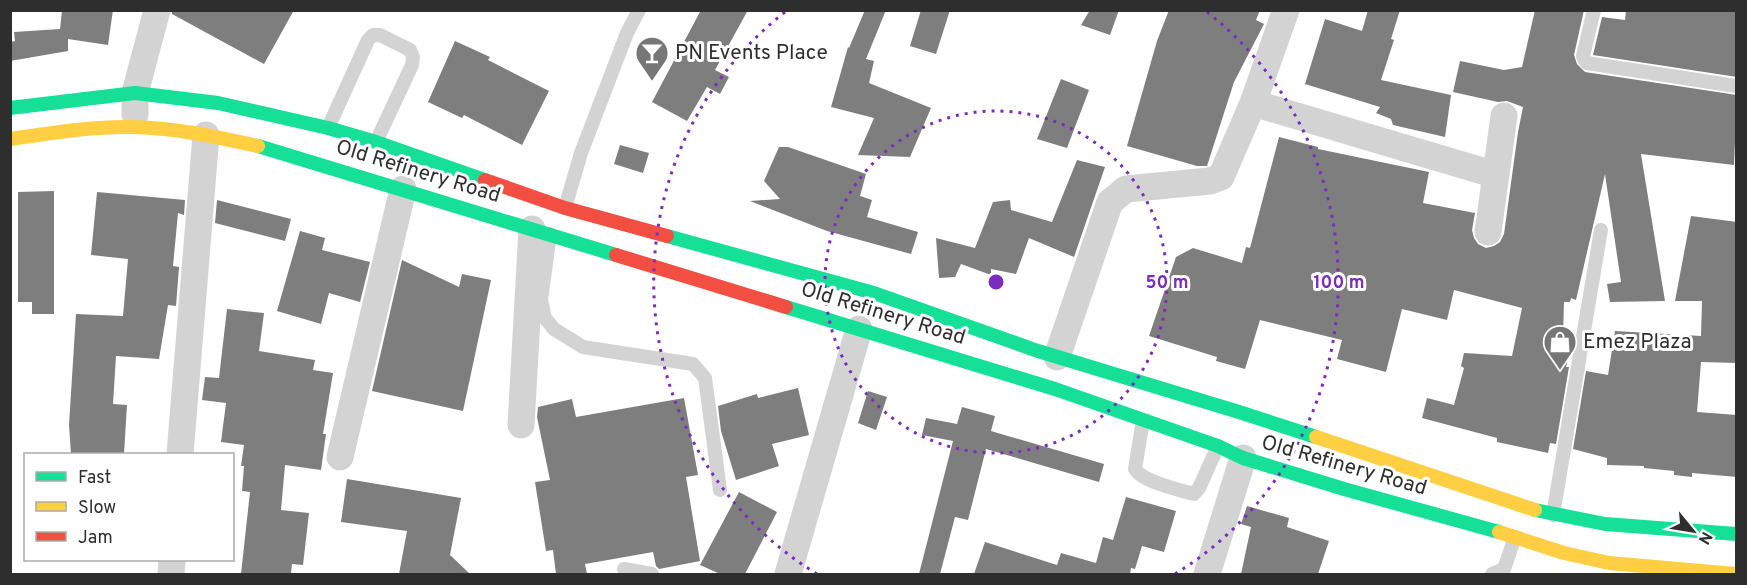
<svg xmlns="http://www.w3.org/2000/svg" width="1747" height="585" viewBox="0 0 1747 585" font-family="Overpass,sans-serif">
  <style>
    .building { fill: #7e7e7e }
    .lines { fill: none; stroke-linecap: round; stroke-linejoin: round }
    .lane { stroke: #d3d3d3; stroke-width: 14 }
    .street { stroke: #d3d3d3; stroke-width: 27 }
    .fast { stroke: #16e098; stroke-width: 14 }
    .slow { stroke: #ffcf43; stroke-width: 14 }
    .jam { stroke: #f24e42; stroke-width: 14 }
    .ring { fill: none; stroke: #7b2cbf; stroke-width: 3; stroke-dasharray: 3 6 }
    .labels { text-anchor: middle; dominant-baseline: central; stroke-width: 6; stroke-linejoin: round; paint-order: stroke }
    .poi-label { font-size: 21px; fill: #2e2e2e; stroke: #fff; text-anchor: start }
    .street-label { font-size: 21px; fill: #2e2e2e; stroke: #fff }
    .centre { fill: #7b2cbf; stroke: #fff; stroke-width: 3 }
    .ring-label { font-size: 18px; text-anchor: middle; font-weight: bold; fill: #7b2cbf; stroke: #fff; stroke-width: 6; stroke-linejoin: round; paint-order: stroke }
  </style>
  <rect width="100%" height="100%" fill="#fff"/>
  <path class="building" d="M62 10H113L108 45 68 39V51L10 61V42L15 41 14 32 60 29Z
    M172 10H294L264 64 172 14Z
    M701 10H748L715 70 729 77 720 94 707 87 687 121 652 102Z
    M865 10H886L866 59 874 61 869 83 931 108 910 157 858 155 874 118 831 107 848 47 849 48Z
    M921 10H950L936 54 910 46Z
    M1090 10H1119L1110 35 1081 25Z
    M1169 10H1260L1256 20 1264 24 1234 82 1207 166H1197L1127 146 1157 41Z
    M1368 10H1400L1391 39 1394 40 1381 80 1451 95 1445 137 1393 125 1391 119 1376 113 1380 107 1305 84 1325 19 1362 31Z
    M1535 10H1584L1574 55 1577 64 1585 72 1737 95 1734 165 1641 154 1665 301 1610 302 1607 284 1621 282 1605 174 1576 300 1571 298 1570 302H1564L1563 336 1559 357 1568 359 1566 367H1569L1556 444 1550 443 1548 453 1497 442V438L1422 418 1427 398 1454 405 1464 368 1461 366 1464 353 1512 356 1522 308 1454 290 1447 320 1402 309 1386 372 1337 359 1342 340 1260 320 1245 369 1216 361 1217 357 1149 336 1176 257 1193 248 1242 263 1246 247 1250 248 1279 137 1318 147V149L1429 172 1423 203 1475 213 1472 230 1474 238 1478 244 1486 248 1494 246 1500 242 1504 234 1518 132 1523 107 1507 101 1498 102 1453 92 1460 61 1504 70 1522 67Z
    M1626 10H1737V77L1593 55 1602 17 1625 20Z
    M455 41 490 57 488 60 549 91 522 145 464 115 462 118 428 102Z
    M1061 79 1089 90 1067 148 1037 139Z
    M620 145 649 153 643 173 614 164Z
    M779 147H788L866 174 860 196 872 200 867 217 918 232 911 254 827 231 750 201 780 199 764 181Z
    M1077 160 1105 167 1074 257 1029 238 1016 274 991 269V275L961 264 955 277 939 278 936 238 975 248 993 202 1010 200 1011 210 1052 222Z
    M54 191V314H32V302H18V192Z
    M97 192 185 200 184 215 178 213 173 266 179 267 176 306 168 305 159 359 116 356 113 404 127 405 124 454H71L69 425 76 314 123 316 128 259 91 255Z
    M217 200 291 219 285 241 215 223Z
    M1691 216 1737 222V363L1701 362 1697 412 1737 415V477L1692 473V477L1674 475V471L1644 468V466L1607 465V458L1573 449 1586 371 1608 375 1615 331 1701 336 1702 301H1675Z
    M300 231 325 238 322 250 370 262 360 302 329 293 321 324 277 311Z
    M402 260 459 287 462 274 491 280 463 411 372 391Z
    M227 309 264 313 259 351 315 360 313 370 333 373 323 434H326L321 470 285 465 281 510 309 513 303 565 292 564 291 574H241L250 492 242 491 244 466H241L244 445 221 442 226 403 202 400 205 377 219 378Z
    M798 388 809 435 772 444 779 466 736 480 721 431 718 406 757 394 758 398Z
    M868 391 887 397 876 430 858 423Z
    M684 398 698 475 686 477 700 561 659 569 656 566 653 552 585 564 587 574H556L553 550 546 551 535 482 550 480 537 417 538 407 572 399 576 417Z
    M962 407 995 416 991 431 1104 464 1099 482 986 449 968 520 955 517 940 574H919L953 441 922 435 926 418 957 424Z
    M347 479 461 498 450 555 470 574H399L407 531 341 522Z
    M739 492 777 512 745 574H720L700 565Z
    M1126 497 1176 511 1164 552 1142 546 1135 569 1131 568 1130 574H974L985 542 1057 565 1061 553 1096 563 1103 537 1113 540Z
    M1247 506 1289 518 1287 527 1329 541 1318 574H1241L1251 527 1241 524Z"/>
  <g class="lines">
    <path class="lane" d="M1594 10 1583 56 1584 59 1587 63 1736 86
      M328 128 368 40 373 35H380L410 50 413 57 412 65 376 142
      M565 208 581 153 627 33 639 10
      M550 234 541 300 545 318 554 329 583 347 693 364 705 378 720 490
      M1143 420 1135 469C1143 482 1179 490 1194 494L1199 488 1218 446
      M1553 515 1601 230
      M624 569 652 574
      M1492 574 1504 569 1515 537"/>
    <path class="street" d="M1253 103 1496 175
      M135 114V93L157 10
      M1488 232 1504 116
      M1057 357 1110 202 1126 189 1210 181 1221 177 1253 103 1286 10
      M521 425 532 229
      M180 454 206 135
      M340 457 403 189
      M171 574 172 560
      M788 574 859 329
      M1207 574 1243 458"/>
    <path class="fast" d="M10 108 135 93 218 103 328 128 376 142 485 180
      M258 146 616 255
      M667 236 874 293 1038 351 1239 412 1316 437
      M786 307 1055 389 1218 446 1243 458 1344 489 1499 532
      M1535 510 1605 524 1736 534"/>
    <path class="slow" d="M10 139C51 133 93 126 134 127 176 128 217 137 258 146
      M1316 437 1535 510
      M1499 532 1564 553 1609 563 1736 574"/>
    <path class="jam" d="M485 180 565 208 667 236
      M616 255 786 307"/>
  </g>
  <g class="ring">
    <circle cx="996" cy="282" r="171"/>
    <path d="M817 574A343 343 0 0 1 785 12M1207 12A343 343 0 0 1 1175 574"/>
  </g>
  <defs>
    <g id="bar-pin" transform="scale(1.725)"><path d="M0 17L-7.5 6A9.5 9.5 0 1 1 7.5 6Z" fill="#777" stroke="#fff"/><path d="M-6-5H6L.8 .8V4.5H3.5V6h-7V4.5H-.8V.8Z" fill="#fff"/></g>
    <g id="shop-pin" transform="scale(1.725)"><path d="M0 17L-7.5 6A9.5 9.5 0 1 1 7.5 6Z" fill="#777" stroke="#fff"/><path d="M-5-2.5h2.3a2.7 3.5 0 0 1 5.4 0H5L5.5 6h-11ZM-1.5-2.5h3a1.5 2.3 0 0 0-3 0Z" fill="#fff"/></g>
  </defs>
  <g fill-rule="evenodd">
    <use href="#bar-pin" x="652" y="53"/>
    <use href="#shop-pin" x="1560" y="342"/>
  </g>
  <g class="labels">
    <g class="poi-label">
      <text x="675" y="53">PN Events Place</text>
      <text x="1583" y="342">Emez Plaza</text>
    </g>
    <g class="street-label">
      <text transform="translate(418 172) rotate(17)">Old Refinery Road</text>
      <text transform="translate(883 314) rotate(17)">Old Refinery Road</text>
      <text transform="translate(1344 466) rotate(16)">Old Refinery Road</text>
    </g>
  </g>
  <circle cx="996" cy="282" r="9" class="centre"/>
  <g class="ring-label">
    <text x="1167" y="288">50 m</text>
    <text x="1339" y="288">100 m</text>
  </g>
  <rect width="1747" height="585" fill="none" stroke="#2e2e2e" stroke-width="24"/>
  <rect x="24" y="453" width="210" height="108" fill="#ffffff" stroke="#ababab" stroke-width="1.5"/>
  <rect x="36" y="472" width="30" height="9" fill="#16e098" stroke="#ababab" stroke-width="1.5"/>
  <text x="78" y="483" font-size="18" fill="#2e2e2e">Fast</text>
  <rect x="36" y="502" width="30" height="9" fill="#ffcf43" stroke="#ababab" stroke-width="1.5"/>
  <text x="78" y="513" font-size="18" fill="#2e2e2e">Slow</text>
  <rect x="36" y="532" width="30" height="9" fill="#f24e42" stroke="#ababab" stroke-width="1.5"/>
  <text x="78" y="543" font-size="18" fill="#2e2e2e">Jam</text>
  <g transform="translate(1693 531) rotate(120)" stroke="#ffffff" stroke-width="4.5" paint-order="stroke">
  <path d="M0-4.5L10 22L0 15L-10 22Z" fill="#2e2e2e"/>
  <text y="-9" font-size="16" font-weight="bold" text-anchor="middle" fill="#2e2e2e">N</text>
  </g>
</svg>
